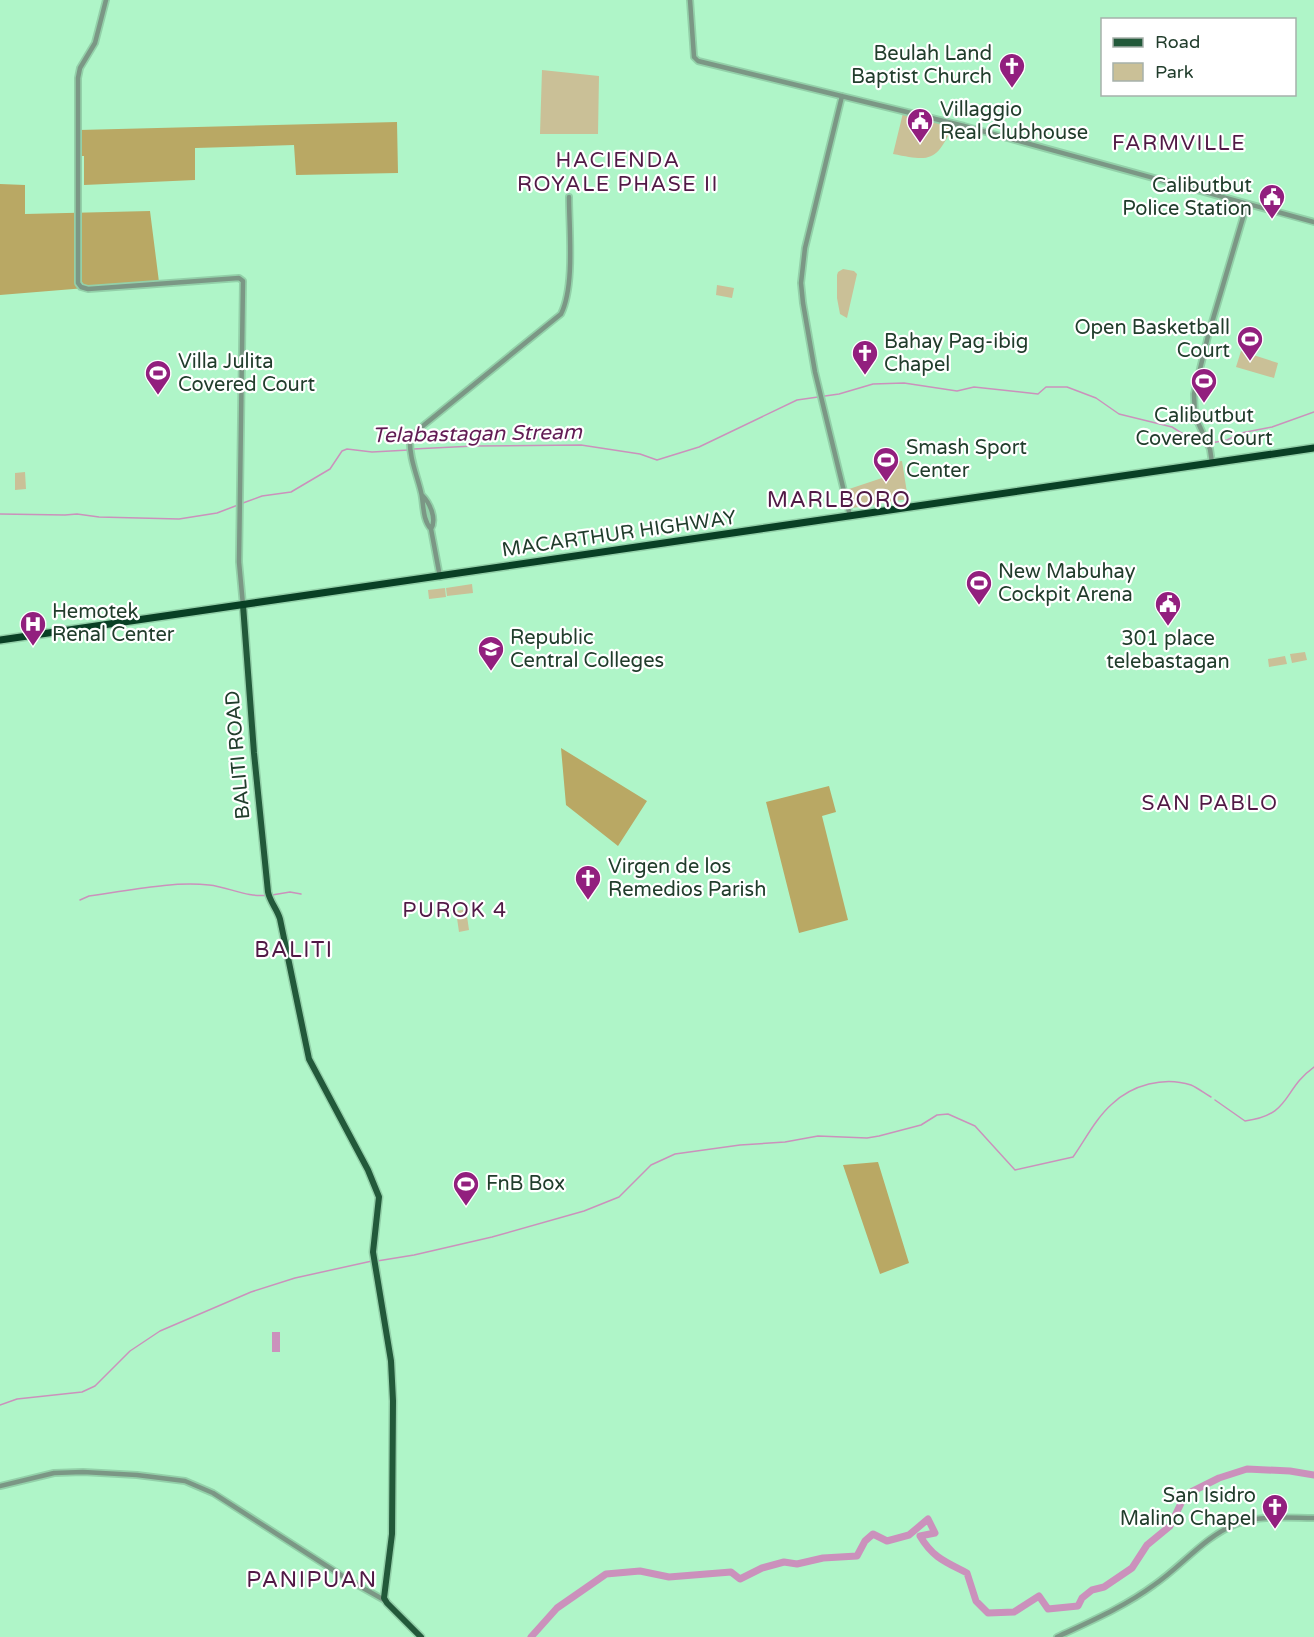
<svg xmlns="http://www.w3.org/2000/svg" width="1314" height="1637" viewBox="0 0 1314 1637" font-family="'Varela Round',sans-serif">
  <style>
    .green { fill: #cac097 }
    .forest { fill: #b9a864 }
    .water { fill: #cb91bc }
    .lines { fill: none; stroke-linecap: round; stroke-linejoin: round }
    .stream { stroke: #cb91bc; stroke-width: 1.5 }
    .river { stroke: #cb91bc; stroke-width: 7 }
    .minor-casing { stroke: #93d0a9; stroke-width: 8 }
    .major-casing { stroke: #93d0a9; stroke-width: 9 }
    .highway-casing { stroke: #93d0a9; stroke-width: 10 }
    .minor { stroke: #7b9785; stroke-width: 4.5 }
    .major { stroke: #22593a; stroke-width: 6 }
    .highway { stroke: #094025; stroke-width: 7 }
    .labels { text-anchor: middle; dominant-baseline: central; stroke-width: 4.5; stroke-linejoin: round; paint-order: stroke }
    .poi-label { font-size: 20px; fill: #213d2c; stroke: #fff; text-anchor: start }
    .street-label { font-size: 20px; fill: #213d2c; stroke: #fff }
    .neighbourhood-label { font-size: 21px; letter-spacing: 1.5px; fill: #511a46; stroke: #fff }
    .water-label { font-size: 21px; font-style: italic; fill: #611c54; stroke: #fff }
    .quarter-label { font-size: 22px; letter-spacing: 1.5px; fill: #511a46; stroke: #fff }
  </style>
  <rect width="100%" height="100%" fill="#aff5c8"/>
  <path class="green" d="M542 70 599 76 598 134H540Z
    M903 113 954 124C936 161 933 162 893 154Z
    M843 269 854 271 857 274 847 318 840 314 837 298V275L838 272Z
    M717 285 734 288 732 298 716 295Z
    M1241 351 1278 363 1274 378 1236 367Z
    M902 461 908 499 852 508 846 490 885 477 882 463Z
    M25 472 26 489 15 490V473Z
    M472 584 473 593 447 596 446 588Z
    M445 588 446 597 429 599 428 590Z
    M1305 652 1307 660 1292 663 1290 654Z
    M1285 656 1287 664 1269 667 1268 659Z
    M466 909 469 930 459 932 456 911Z"/>
  <path class="forest" d="M397 122 398 173 296 175 294 145 195 148V180L84 185V156H79V130Z
    M0 184 25 185V214L150 211 159 282 0 295Z
    M561 748 647 801 618 846 566 805Z
    M829 786 836 812 822 816 848 920 799 933 766 802Z
    M878 1162 909 1263 880 1274 843 1165Z"/>
  <path class="water" d="M272 1332H280V1352H272Z"/>
  <g class="lines">
    <path class="stream" d="M1211 443 1227 440 1241 433 1272 427 1314 412
      M413 449 474 446 581 445 640 454 657 460 699 447 797 400 839 394 873 384 904 383 957 391 974 387 1038 394 1046 387H1067L1096 398 1119 414 1172 427 1199 444H1206
      M243 503 262 496 291 492 330 469 342 451 347 449 372 452 409 450
      M0 514 65 515 77 514 99 517 179 519 217 513 238 505
      M272 895 290 892 301 894
      M80 900 89 896C128 891 170 881 209 885 229 887 247 898 268 895
      M1215 1100 1245 1121C1292 1115 1282 1090 1314 1067
      M377 1261 414 1255 492 1237 584 1211 619 1197 651 1165 675 1154 740 1145 785 1142 818 1136 867 1138 879 1136 921 1125 937 1115 948 1114 975 1126 1015 1170 1073 1157C1085 1140 1096 1118 1112 1104 1132 1085 1164 1076 1191 1085 1198 1088 1204 1093 1211 1097
      M0 1405 17 1399 82 1392 95 1386 130 1351 160 1331 251 1292 295 1278 372 1261"/>
    <path class="river" d="M531 1637 557 1608 606 1574 640 1571 669 1577 731 1572 740 1579 762 1568 784 1562 797 1564 823 1558 857 1556 865 1541 873 1534 887 1541 909 1535 928 1519 935 1533 920 1536C933 1558 946 1562 967 1573L976 1601 988 1613 1014 1612 1039 1596 1048 1609 1078 1606 1082 1598 1092 1590 1104 1587 1132 1568 1147 1545 1170 1526 1185 1495 1219 1478 1247 1469 1290 1471 1314 1475"/>
    <g class="minor-casing">
      <path id="minor" d="M106 0 95 43 80 68 78 78V283L81 287 88 289 239 278 243 281 239 562 243 605
        M690 0 694 57 698 61 964 126 1314 222
        M842 96 805 248 801 283 803 303 815 372 850 516
        M1212 463 1210 449 1195 416 1194 394 1208 336 1247 204
        M422 495C430 503 437 519 431 529
        M440 577 431 529C422 519 424 504 421 492 417 475 409 457 410 439L424 425 561 314C575 286 569 229 569 197
        M0 1486 54 1473 83 1472 137 1475 185 1481 213 1493 347 1579 386 1601
        M1057 1637C1091 1621 1124 1607 1154 1585 1182 1566 1204 1537 1236 1524 1259 1515 1289 1518 1314 1518"/>
    </g>
    <g class="major-casing">
      <path id="major" d="M243 605 254 753 268 892C270 902 277 909 280 919L309 1059 368 1170 379 1197 373 1252 391 1361 393 1401 392 1534 384 1598 387 1603 421 1637"/>
    </g>
    <g class="highway-casing">
      <path id="highway" d="M0 640 1314 448"/>
    </g>
    <use href="#minor" class="minor"/>
    <use href="#major" class="major"/>
    <use href="#highway" class="highway"/>
  </g>
  <defs>
    <g id="church-pin" transform="scale(1.35)"><path d="M0 17L-7.5 6A9.5 9.5 0 1 1 7.5 6Z" fill="#921f7e" stroke="#fff"/><path d="M-1.2-6h2.4v3.5h3.3v2.4h-3.3V6h-2.4V-.1h-3.3v-2.4h3.3Z" fill="#fff"/></g>
    <g id="civic-pin" transform="scale(1.35)"><path d="M0 17L-7.5 6A9.5 9.5 0 1 1 7.5 6Z" fill="#921f7e" stroke="#fff"/><path d="M-.6-6.5H3V-4.5H.6V-3L4-1V1h2V6H-6V1h2V-1L-.6-3ZM-1.2 2.5V6h2.4V2.5Z" fill="#fff"/></g>
    <g id="stadium-pin" transform="scale(1.35)"><path d="M0 17L-7.5 6A9.5 9.5 0 1 1 7.5 6Z" fill="#921f7e" stroke="#fff"/><path d="M0-5a6.5 5 0 1 0 0 10a6.5 5 0 1 0 0-10ZM-3.5-1.8h7v3.6h-7Z" fill="#fff"/></g>
    <g id="hospital-pin" transform="scale(1.35)"><path d="M0 17L-7.5 6A9.5 9.5 0 1 1 7.5 6Z" fill="#921f7e" stroke="#fff"/><path d="M-5-5h3v3.5h4V-5h3V5h-3V1.5h-4V5h-3Z" fill="#fff"/></g>
    <g id="university-pin" transform="scale(1.35)"><path d="M0 17L-7.5 6A9.5 9.5 0 1 1 7.5 6Z" fill="#921f7e" stroke="#fff"/><path d="M0-5L7-2L0 1L-7-2ZM-4 1L0 2.5L4 1V4Q0 6-4 4Z" fill="#fff"/></g>
  </defs>
  <g fill-rule="evenodd">
    <use href="#church-pin" x="1012" y="66"/>
    <use href="#civic-pin" x="920" y="121"/>
    <use href="#civic-pin" x="1272" y="197"/>
    <use href="#stadium-pin" x="1250" y="339"/>
    <use href="#church-pin" x="865" y="353"/>
    <use href="#stadium-pin" x="158" y="373"/>
    <use href="#stadium-pin" x="1204" y="381"/>
    <use href="#stadium-pin" x="886" y="460"/>
    <use href="#stadium-pin" x="979" y="583"/>
    <use href="#civic-pin" x="1168" y="604"/>
    <use href="#hospital-pin" x="33" y="624"/>
    <use href="#university-pin" x="491" y="649"/>
    <use href="#church-pin" x="588" y="878"/>
    <use href="#stadium-pin" x="466" y="1184"/>
    <use href="#church-pin" x="1275" y="1507"/>
  </g>
  <g class="labels">
    <g class="poi-label">
      <text x="992" y="54" text-anchor="end">Beulah Land<tspan x="992" dy="23">Baptist Church</tspan></text>
      <text x="940" y="110">Villaggio<tspan x="940" dy="23">Real Clubhouse</tspan></text>
      <text x="1252" y="186" text-anchor="end">Calibutbut<tspan x="1252" dy="23">Police Station</tspan></text>
      <text x="1230" y="328" text-anchor="end">Open Basketball<tspan x="1230" dy="23">Court</tspan></text>
      <text x="884" y="342">Bahay Pag-ibig<tspan x="884" dy="23">Chapel</tspan></text>
      <text x="178" y="362">Villa Julita<tspan x="178" dy="23">Covered Court</tspan></text>
      <text x="1204" y="416" text-anchor="middle">Calibutbut<tspan x="1204" dy="23">Covered Court</tspan></text>
      <text x="906" y="448">Smash Sport<tspan x="906" dy="23">Center</tspan></text>
      <text x="998" y="572">New Mabuhay<tspan x="998" dy="23">Cockpit Arena</tspan></text>
      <text x="52" y="612">Hemotek<tspan x="52" dy="23">Renal Center</tspan></text>
      <text x="510" y="638">Republic<tspan x="510" dy="23">Central Colleges</tspan></text>
      <text x="1168" y="639" text-anchor="middle">301 place<tspan x="1168" dy="23">telebastagan</tspan></text>
      <text x="608" y="867">Virgen de los<tspan x="608" dy="23">Remedios Parish</tspan></text>
      <text x="486" y="1184">FnB Box</text>
      <text x="1256" y="1496" text-anchor="end">San Isidro<tspan x="1256" dy="23">Malino Chapel</tspan></text>
    </g>
    <g class="street-label">
      <text transform="translate(619 534) rotate(-8)">MACARTHUR HIGHWAY</text>
      <text transform="translate(238 755) rotate(-95)">BALITI ROAD</text>
    </g>
    <g class="neighbourhood-label">
      <text x="1179" y="143">FARMVILLE</text>
      <text x="618" y="160">HACIENDA<tspan x="618" dy="24">ROYALE PHASE II</tspan></text>
      <text x="1210" y="803">SAN PABLO</text>
      <text x="455" y="910">PUROK 4</text>
    </g>
    <g class="water-label">
      <text transform="translate(477 434) rotate(-1)">Telabastagan Stream</text>
    </g>
    <g class="quarter-label">
      <text x="839" y="500">MARLBORO</text>
      <text x="294" y="950">BALITI</text>
      <text x="312" y="1580">PANIPUAN</text>
    </g>
  </g>
  <rect x="1101" y="18" width="195" height="78" fill="#ffffff" stroke="#a6b1ab" stroke-width="1.5"/>
  <rect x="1113" y="38" width="30" height="9" fill="#22593a" stroke="#a6b1ab" stroke-width="1.5"/>
  <text x="1155" y="48" font-size="18" fill="#213d2c">Road</text>
  <rect x="1113" y="63" width="30" height="18" fill="#cac097" stroke="#a6b1ab" stroke-width="1.5"/>
  <text x="1155" y="78" font-size="18" fill="#213d2c">Park</text>
</svg>
